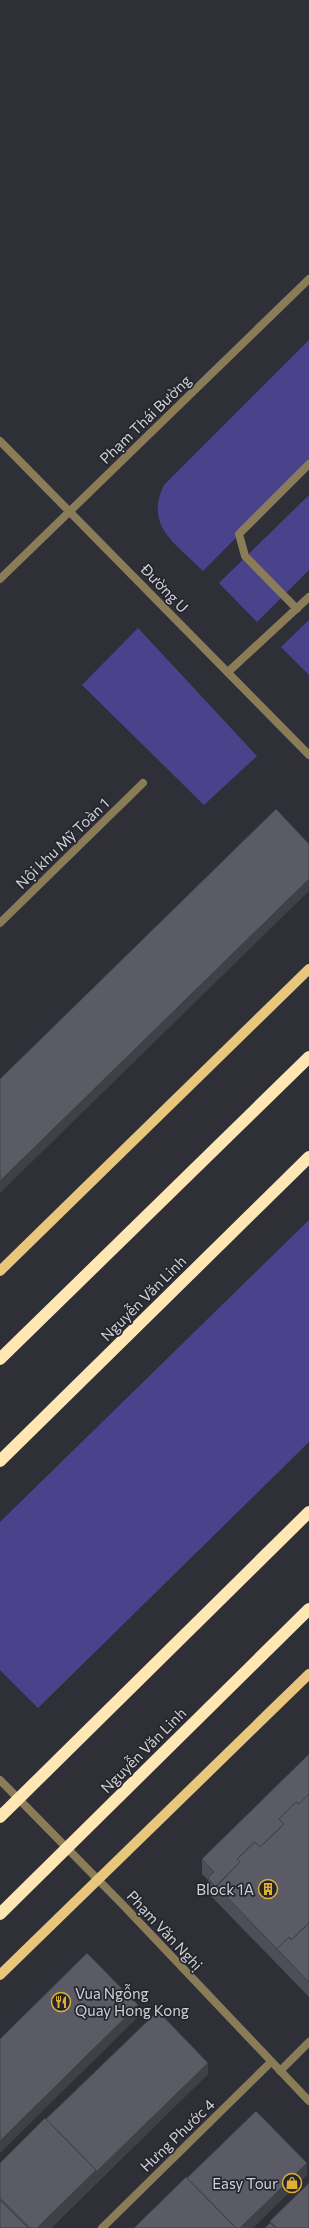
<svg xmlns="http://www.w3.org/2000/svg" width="309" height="2228" viewBox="0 0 309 2228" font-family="Commissioner,sans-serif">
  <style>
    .green { fill: #4a438c }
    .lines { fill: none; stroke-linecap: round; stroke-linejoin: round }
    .lane { stroke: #8b7c58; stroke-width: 8 }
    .street { stroke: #8b7c58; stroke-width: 8 }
    .primary { stroke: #e8c77c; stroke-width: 10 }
    .highway { stroke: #ffe7b3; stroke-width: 12 }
    .wall { fill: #4e4e57 }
    .shaded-wall { fill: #404047 }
    .building { fill: #5b5b65; stroke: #404047 }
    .labels { text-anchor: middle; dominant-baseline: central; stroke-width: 3.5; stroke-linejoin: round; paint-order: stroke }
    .street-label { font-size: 15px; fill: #d1d1d7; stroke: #25252e }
    .poi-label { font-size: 15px; fill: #d1d1d7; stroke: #25252e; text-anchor: end }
  </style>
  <rect width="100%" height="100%" fill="#2f2f38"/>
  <path class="green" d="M309 340V464L203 571C176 543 144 527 164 485Z
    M309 495V570L257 622 219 583Z
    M309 620V675L281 647Z
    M138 628 257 756 204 805 82 685Z
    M309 1220V1442L38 1708 0 1670V1522Z"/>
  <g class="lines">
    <path class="lane" d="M297 609 245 556 239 534 309 464
      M228 672 309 597
      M280 2071 309 2042"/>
    <path class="street" d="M0 441 309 755
      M0 579 309 279
      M0 923 143 783
      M0 1780 122 1904 309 2101
      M102 2228 271 2062"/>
    <path class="primary" d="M0 1271 309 969
      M0 1975 309 1674"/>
    <path class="highway" d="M0 1359 309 1057
      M0 1461 309 1157
      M0 1817 309 1512
      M0 1914 309 1609"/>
  </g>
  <path class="wall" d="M309 1754V1997L208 1893V1880L202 1874V1859Z
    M208 2074 51 2228H0V2163Z
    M270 2221 309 2228H265L270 2223Z"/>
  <path class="shaded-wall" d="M309 879V891L0 1193V1181Z
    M138 2005V2017L0 2153V2141Z
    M208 2063V2074L51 2228H37L96 2170Z
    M307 2163V2175L253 2228H240Z"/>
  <path class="building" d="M276 809 309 844V879L0 1181V1079Z
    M309 1754V1794L299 1804 296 1802 279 1819 284 1824 260 1847 255 1842 237 1859 240 1862 216 1887 208 1878 214 1872 202 1859Z
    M309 1794V1923L291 1940 289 1937 277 1949 216 1886 240 1862 237 1859 255 1842 260 1847 284 1824 279 1819 296 1802 299 1804Z
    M309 1923V1982L277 1949 289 1937 291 1940Z
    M87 1953 138 2005 0 2141V2039Z
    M158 2011 208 2063 96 2172V2170L46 2119Z
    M256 2111 307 2163 240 2228H236L187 2178Z
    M45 2118 96 2170 37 2228H30L0 2198V2163Z
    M186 2177 236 2228H134Z
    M309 2183V2228H277L270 2221Z
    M0 2200 28 2228H0Z
    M270 2223 275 2228H265Z"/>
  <defs>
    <g id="building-ring" transform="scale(1)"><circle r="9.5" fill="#25252e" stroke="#dfb034" stroke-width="1.5"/><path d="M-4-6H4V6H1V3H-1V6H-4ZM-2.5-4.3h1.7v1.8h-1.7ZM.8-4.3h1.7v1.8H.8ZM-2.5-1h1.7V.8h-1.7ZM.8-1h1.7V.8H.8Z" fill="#dfb034"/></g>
    <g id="restaurant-ring" transform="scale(1)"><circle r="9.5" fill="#25252e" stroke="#dfb034" stroke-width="1.5"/><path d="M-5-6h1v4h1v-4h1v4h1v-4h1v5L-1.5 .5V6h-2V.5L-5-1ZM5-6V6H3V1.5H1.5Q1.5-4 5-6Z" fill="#dfb034"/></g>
    <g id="shop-ring" transform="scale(1)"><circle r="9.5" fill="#25252e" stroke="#dfb034" stroke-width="1.5"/><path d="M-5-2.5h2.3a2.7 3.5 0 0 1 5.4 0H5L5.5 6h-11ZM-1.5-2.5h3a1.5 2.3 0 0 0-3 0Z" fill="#dfb034"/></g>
  </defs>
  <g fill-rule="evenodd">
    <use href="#building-ring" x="268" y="1889"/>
    <use href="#restaurant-ring" x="61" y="2002"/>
    <use href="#shop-ring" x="292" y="2183"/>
  </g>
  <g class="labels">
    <g class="street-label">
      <text transform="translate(145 419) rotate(-44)">Phạm Thái Bường</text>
      <text transform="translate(165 588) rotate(46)">Đường U</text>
      <text transform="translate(62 843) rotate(-44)">Nội khu Mỹ Toàn 1</text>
      <text transform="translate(143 1298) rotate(-45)">Nguyễn Văn Linh</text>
      <text transform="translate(143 1750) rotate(-45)">Nguyễn Văn Linh</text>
      <text transform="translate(165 1930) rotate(47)">Phạm Văn Nghị</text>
      <text transform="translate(177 2135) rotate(-44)">Hưng Phước 4</text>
    </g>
    <g class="poi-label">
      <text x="254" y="1889">Block 1A</text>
      <text x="75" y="1993" text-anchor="start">Vua Ngỗng<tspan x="75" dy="17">Quay Hong Kong</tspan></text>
      <text x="278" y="2183">Easy Tour</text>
    </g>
  </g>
</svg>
